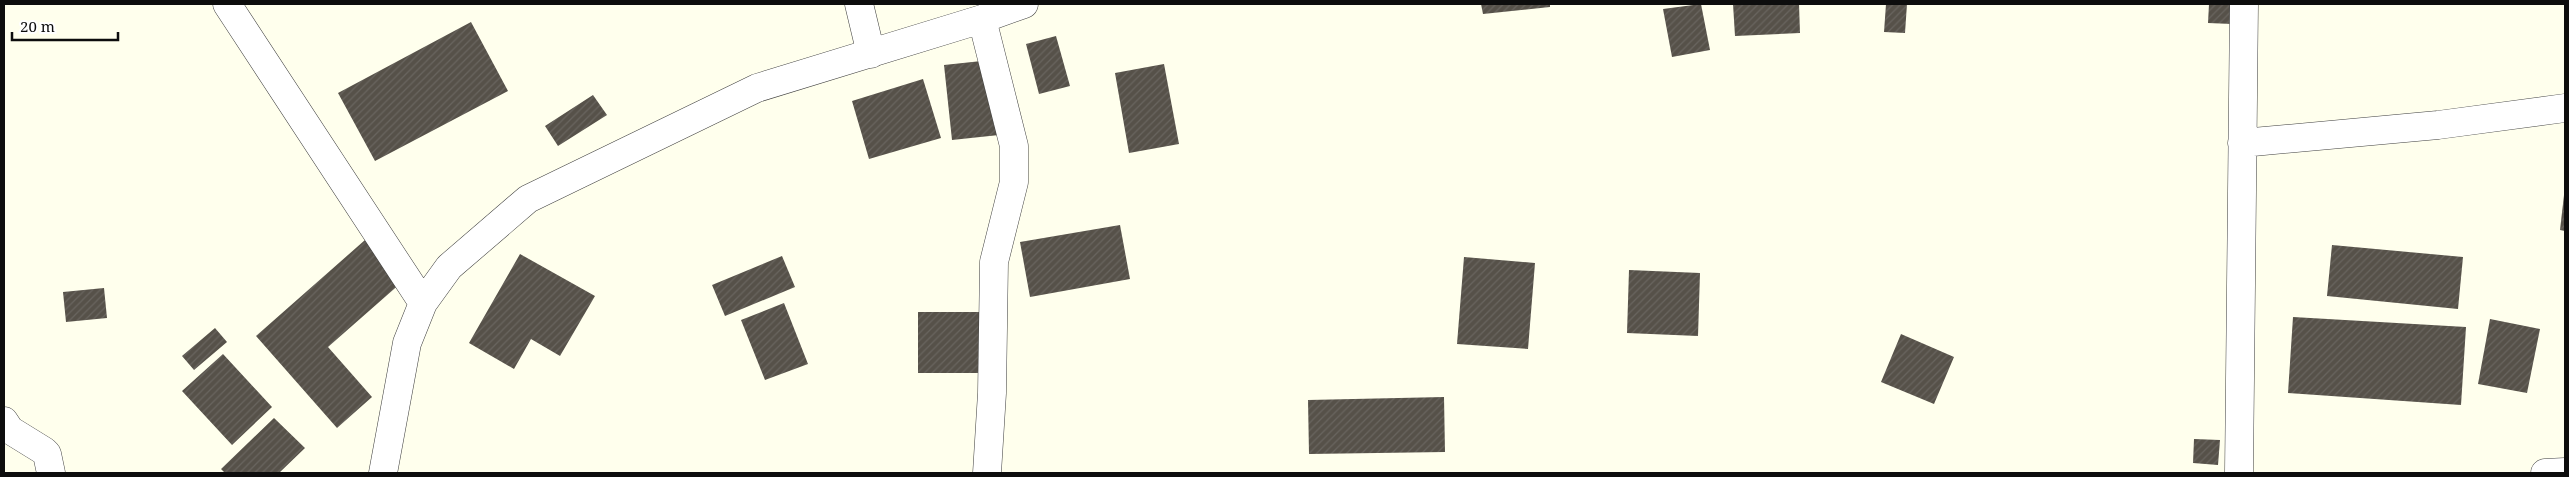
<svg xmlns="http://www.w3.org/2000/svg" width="2569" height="477" viewBox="0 0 2569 477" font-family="'Noto Serif',serif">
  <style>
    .building { fill: url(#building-hatch) }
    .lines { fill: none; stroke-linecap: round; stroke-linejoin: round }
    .minor-casing { stroke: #404040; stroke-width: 29 }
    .minor { stroke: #fff; stroke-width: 28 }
  </style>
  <defs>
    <pattern id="building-hatch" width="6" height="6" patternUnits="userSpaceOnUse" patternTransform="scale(1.25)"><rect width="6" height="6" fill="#565149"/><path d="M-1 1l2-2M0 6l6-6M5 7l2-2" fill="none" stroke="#69655f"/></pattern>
  </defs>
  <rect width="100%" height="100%" fill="#ffffed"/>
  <path class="building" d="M1481 4H1550V7L1483 14Z
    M1701 4 1710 50 1672 57 1663 9Z
    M1733 4H1799L1800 33 1735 36Z
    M1886 4H1907L1905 33 1884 32Z
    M2209 4H2233L2232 24 2208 23Z
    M471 22 508 91 375 161 338 93Z
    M1056 36 1070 86 1039 94 1026 44Z
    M991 60 999 135 952 140 944 65Z
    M1164 64 1179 144 1129 153 1115 73Z
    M923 79 941 138 869 159 852 101Z
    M593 95 607 115 558 146 545 126Z
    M2564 195H2565V231L2560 230Z
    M1120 225 1130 279 1030 297 1020 242Z
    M365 240 402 282 328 347 372 397 337 428 256 336Z
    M2332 245 2463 257 2458 309 2327 296Z
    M520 254 595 296 560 356 531 339 514 369 469 343Z
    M782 256 795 287 725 316 712 285Z
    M1464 257 1535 263 1528 349 1457 344Z
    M1629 270 1700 273 1698 336 1627 333Z
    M104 288 107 318 66 322 63 292Z
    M784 303 808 364 765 380 741 320Z
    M918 312H985V373H918Z
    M2293 317 2466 327 2461 405 2288 393Z
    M2490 319 2540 329 2527 393 2478 384Z
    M215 328 227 342 194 370 182 356Z
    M1901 334 1954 357 1934 404 1881 382Z
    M223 354 272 407 232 445 182 391Z
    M1444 397 1445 452 1309 454 1308 400Z
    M274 418 305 448 279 473H225L221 469Z
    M2194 439 2220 440 2218 465 2193 463Z"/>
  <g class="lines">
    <g class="minor-casing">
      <path id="minor" d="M227 4 423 303
        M859 4 871 54
        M982 19 1014 146V182L994 262 992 393 987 473
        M2242 143 2438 125 2565 108
        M4 421 10 430 44 451 47 454 51 473
        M383 473 407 343 423 303 449 267 528 199 757 88 982 19 1024 4
        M2239 473 2244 4
        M2545 473 2565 472"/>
    </g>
    <use href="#minor" class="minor"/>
  </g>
  <rect width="2569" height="477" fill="none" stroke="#0d0d0d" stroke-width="10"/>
  <path d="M12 32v8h106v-8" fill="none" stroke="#0d0d0d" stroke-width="2.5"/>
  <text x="20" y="32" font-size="15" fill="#0d0d0d" stroke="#ffffff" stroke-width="4" paint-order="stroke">20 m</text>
</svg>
